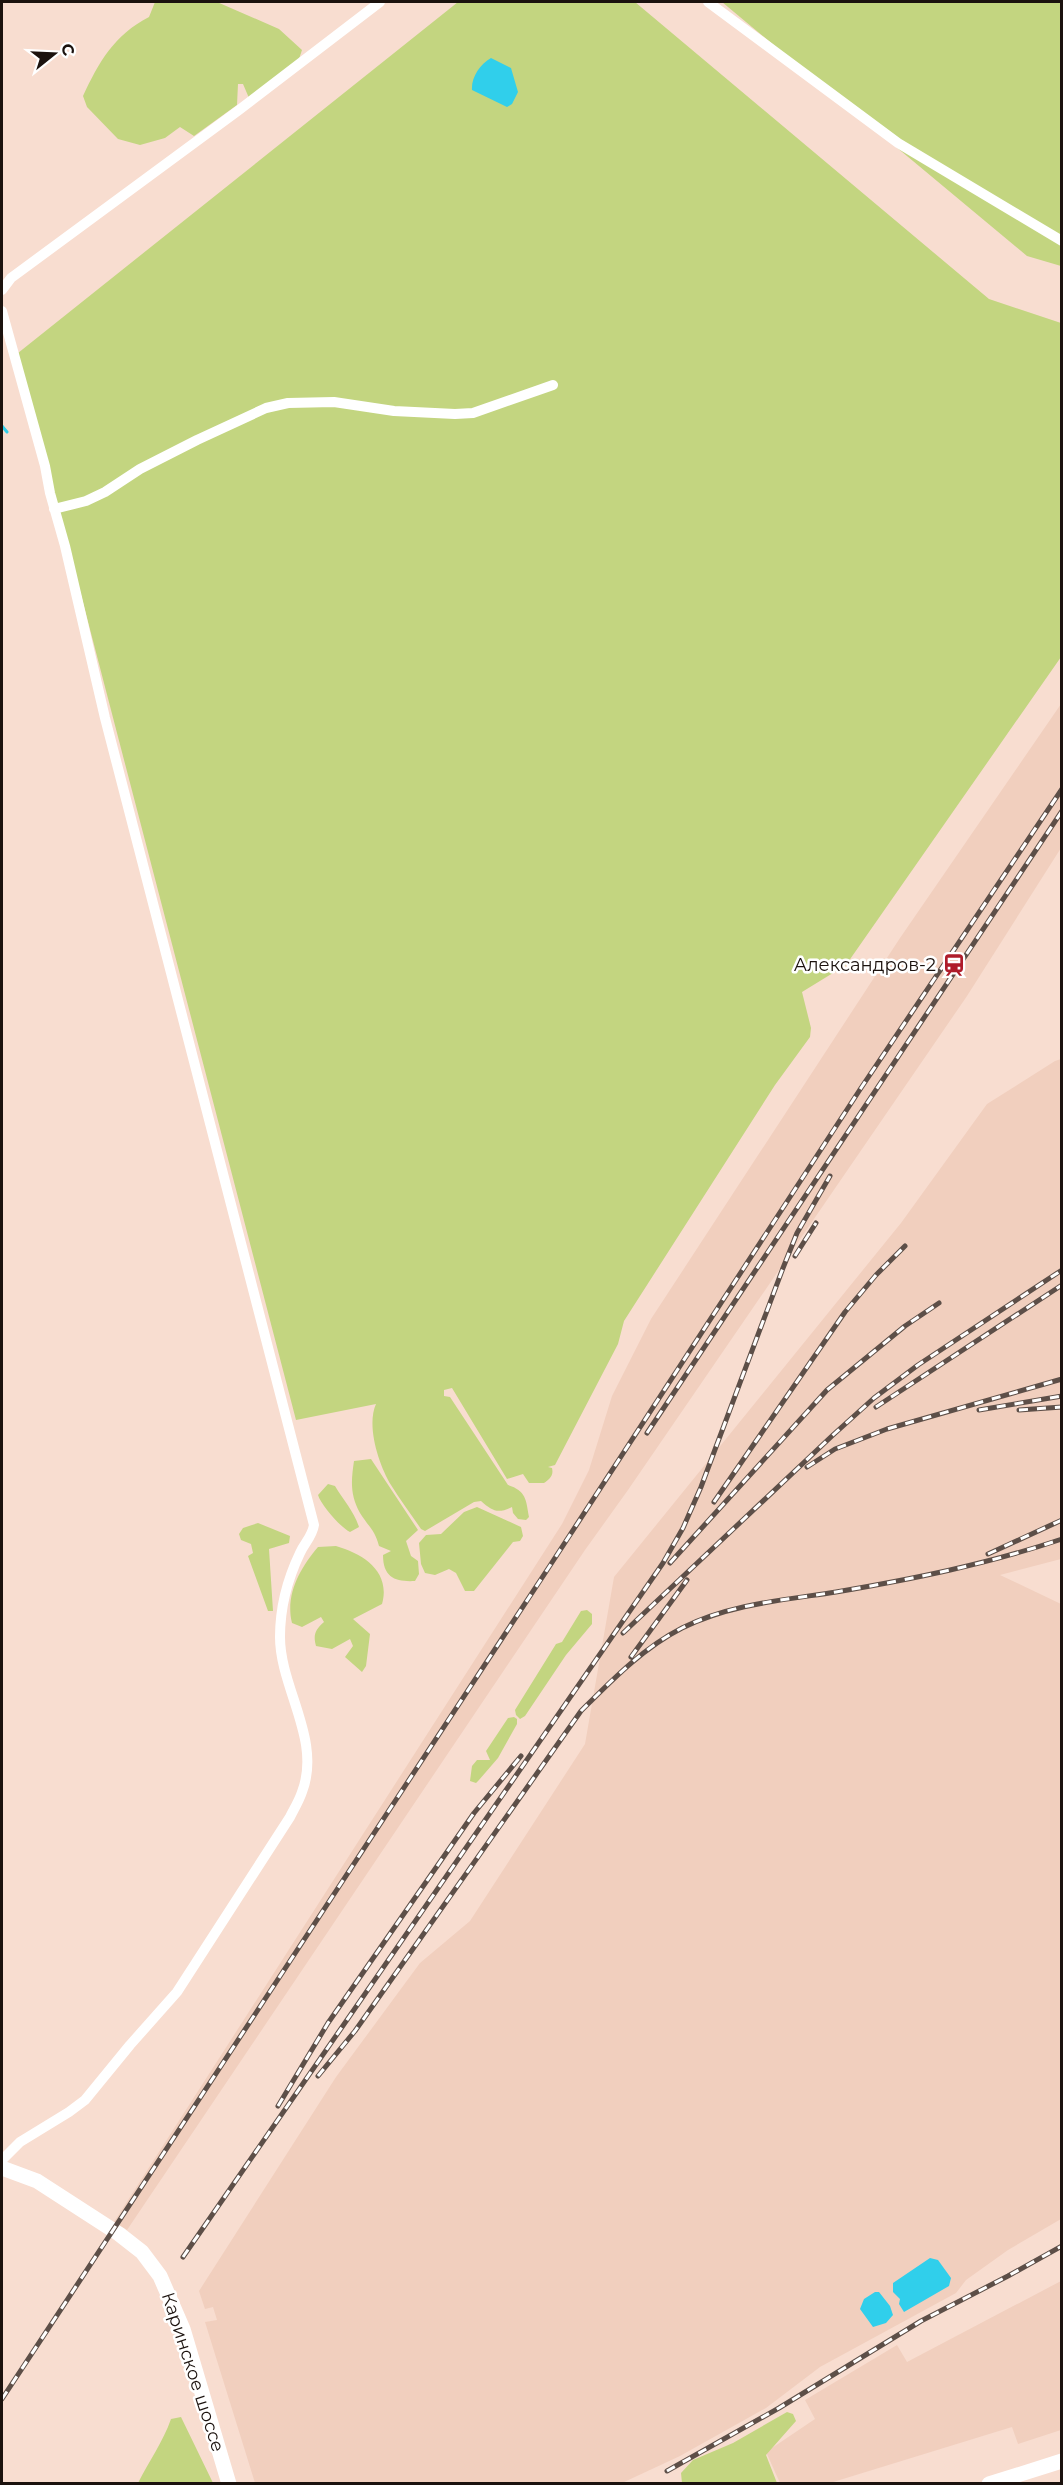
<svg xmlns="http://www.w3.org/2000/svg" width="1063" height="2485" viewBox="0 0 1063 2485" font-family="Montserrat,sans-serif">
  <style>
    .built { fill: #f1cfbe }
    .green { fill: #c3d580 }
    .water { fill: #30cfeb }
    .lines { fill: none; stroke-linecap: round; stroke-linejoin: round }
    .stream { stroke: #30cfeb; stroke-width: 3 }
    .street { stroke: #fff; stroke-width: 10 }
    .secondary { stroke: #fff; stroke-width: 15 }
    .rail-casing { stroke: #5d4f48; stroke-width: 5 }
    .rail { stroke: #fff; stroke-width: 3; stroke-dasharray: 9; stroke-linecap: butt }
    .labels { text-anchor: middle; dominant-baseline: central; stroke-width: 5; stroke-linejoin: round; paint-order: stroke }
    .poi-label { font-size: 18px; fill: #1b120e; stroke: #fff; text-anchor: end }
    .street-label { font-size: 18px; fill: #1b120e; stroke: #fff }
  </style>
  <rect width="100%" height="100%" fill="#f8ddd0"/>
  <path class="built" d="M1061 704V848L967 996 628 1490 585 1550 127 2230 114 2222 562 1524 589 1470 612 1396 651 1319 900 938Z
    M1061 1059V1559L1000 1575 1061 1604V2219L1008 2250 966 2280 956 2293 820 2367 766 2408 680 2456 622 2483H255L205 2322 217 2320 213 2307 205 2309 199 2291 336 2077 420 1963 470 1921 585 1744 614 1577 901 1223 987 1104 1055 1061Z
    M1061 2281V2430L1018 2444 1012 2427 830 2483H780L766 2452 815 2419 805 2400 897 2345 907 2362Z"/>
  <path class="green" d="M155 2H217L279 29 302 50 299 59 249 98 243 84H238L237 105 194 136 180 127 165 138 140 145 118 139 87 107 83 96C99 62 114 35 149 17Z
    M458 2H635L989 299 1061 323V657L846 965 802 992 811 1028 810 1037 775 1085 624 1321 618 1344 555 1465 548 1467 552 1468C554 1476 549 1479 544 1483H529L523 1474 507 1479 452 1388 444 1390V1396L450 1397 508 1485C526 1491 526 1499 529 1517L526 1520 518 1519 513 1513 512 1507C498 1514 492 1511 481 1501L474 1502 425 1531 421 1529C411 1514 400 1500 391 1485 379 1465 366 1426 376 1404L296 1420 18 353Z
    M722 2H1061V266L1027 256Z
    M371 1459 418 1530 406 1541 411 1556 418 1561 419 1574 415 1581C396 1582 383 1578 383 1555L391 1551 379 1546C375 1530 368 1526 360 1513 350 1495 351 1481 354 1461Z
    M328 1484 335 1486C343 1500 354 1511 359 1527L350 1532C340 1527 321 1505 318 1495Z
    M477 1507 521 1527 523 1536 520 1541 513 1542 474 1591H465L456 1573 449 1569 435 1575 425 1573 421 1564 419 1543 426 1535 441 1534 464 1512Z
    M258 1523 290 1536 289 1543 269 1549 273 1611H268L248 1556 253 1553 251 1544 241 1540 239 1534 243 1528Z
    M336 1546C364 1554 391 1572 382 1604L353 1619 370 1634 366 1666 362 1672 345 1657 353 1646 350 1639 332 1649 316 1646C313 1635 315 1630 324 1622L321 1617 302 1627 292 1623C285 1595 300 1568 318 1547Z
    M587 1610 592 1614V1624L566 1655 525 1716 520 1719 516 1715 515 1710 556 1644 562 1642 581 1611Z
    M514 1717 517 1719V1724L498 1758 479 1780 476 1783 470 1781 472 1766 477 1760H490L486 1751 508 1718Z
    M787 2412 793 2414 796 2421 766 2455 777 2483H682L681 2473 693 2460 733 2443Z
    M181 2417 213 2483H138C149 2461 163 2442 171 2419Z"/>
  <path class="water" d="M491 58 511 68 518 92 512 104 507 107 472 90C471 78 480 64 491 58Z
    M930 2258 938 2260 951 2278 949 2286 904 2312 899 2304 900 2299 893 2292V2283Z
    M875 2292H879L890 2306 893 2315 886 2323 873 2327 860 2309 864 2299Z"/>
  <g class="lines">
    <path class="stream" d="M2 426 7 432"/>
    <path class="street" d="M708 2 898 143 1062 241
      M2 290 11 278 239 110 380 2
      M2 311 45 466 50 493 65 546 105 718 314 1525C312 1537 305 1542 300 1553 288 1578 280 1608 280 1637 280 1688 322 1740 302 1792 299 1801 294 1809 290 1817L177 1992 130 2045 85 2100 69 2112 20 2142 2 2160
      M54 509 86 501 105 492 140 469 197 440 266 408 288 403 334 402 394 411 455 414 473 413 553 385"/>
    <path class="secondary" d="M2 2168 37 2181 119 2234 142 2252 160 2276 183 2329 229 2484
      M989 2484 1062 2461"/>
    <g class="rail-casing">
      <path id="rail" d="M795 1256 816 1223
        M876 1407 1062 1285
        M979 1410 1062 1396
        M1019 1410 1062 1407
        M647 1433 1062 811
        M807 1467 835 1449 887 1429 1062 1379
        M714 1502 845 1312 876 1275 905 1246
        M988 1554 1062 1520
        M670 1563 827 1390 905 1326 939 1303
        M623 1633 833 1435 874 1398 918 1365 1062 1270
        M631 1657 687 1580
        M318 2076 355 2031 581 1711C612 1680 643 1648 682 1628 730 1604 784 1600 836 1592 913 1579 988 1564 1062 1539
        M278 2106 328 2023 474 1813 521 1756
        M183 2257 663 1563 683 1528 701 1487 783 1268 797 1233 830 1176
        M2 2399 551 1564 861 1088 1062 789
        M667 2471 779 2408 921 2321 1008 2276 1062 2246"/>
    </g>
    <use href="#rail" class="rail"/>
  </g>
  <defs>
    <g id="station-bare" transform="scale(1.8)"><path d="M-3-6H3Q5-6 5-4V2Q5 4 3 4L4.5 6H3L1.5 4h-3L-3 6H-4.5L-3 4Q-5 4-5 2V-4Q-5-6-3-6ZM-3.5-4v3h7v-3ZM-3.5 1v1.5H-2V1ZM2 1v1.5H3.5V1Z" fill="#af1c2b" stroke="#fff" stroke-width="2.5" paint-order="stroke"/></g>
  </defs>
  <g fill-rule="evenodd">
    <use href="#station-bare" x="954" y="965"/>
  </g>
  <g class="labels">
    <g class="poi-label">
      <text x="936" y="965">Александров-2</text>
    </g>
    <g class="street-label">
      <text transform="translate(193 2372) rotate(72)">Каринское шоссе</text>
    </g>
  </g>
  <rect width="1063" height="2485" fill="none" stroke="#1b120e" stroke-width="6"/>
  <g transform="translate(54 54) rotate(72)" stroke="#ffffff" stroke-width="4.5" paint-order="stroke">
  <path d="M0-4.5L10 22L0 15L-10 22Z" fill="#1b120e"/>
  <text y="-9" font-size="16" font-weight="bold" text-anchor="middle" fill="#1b120e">С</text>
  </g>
</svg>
